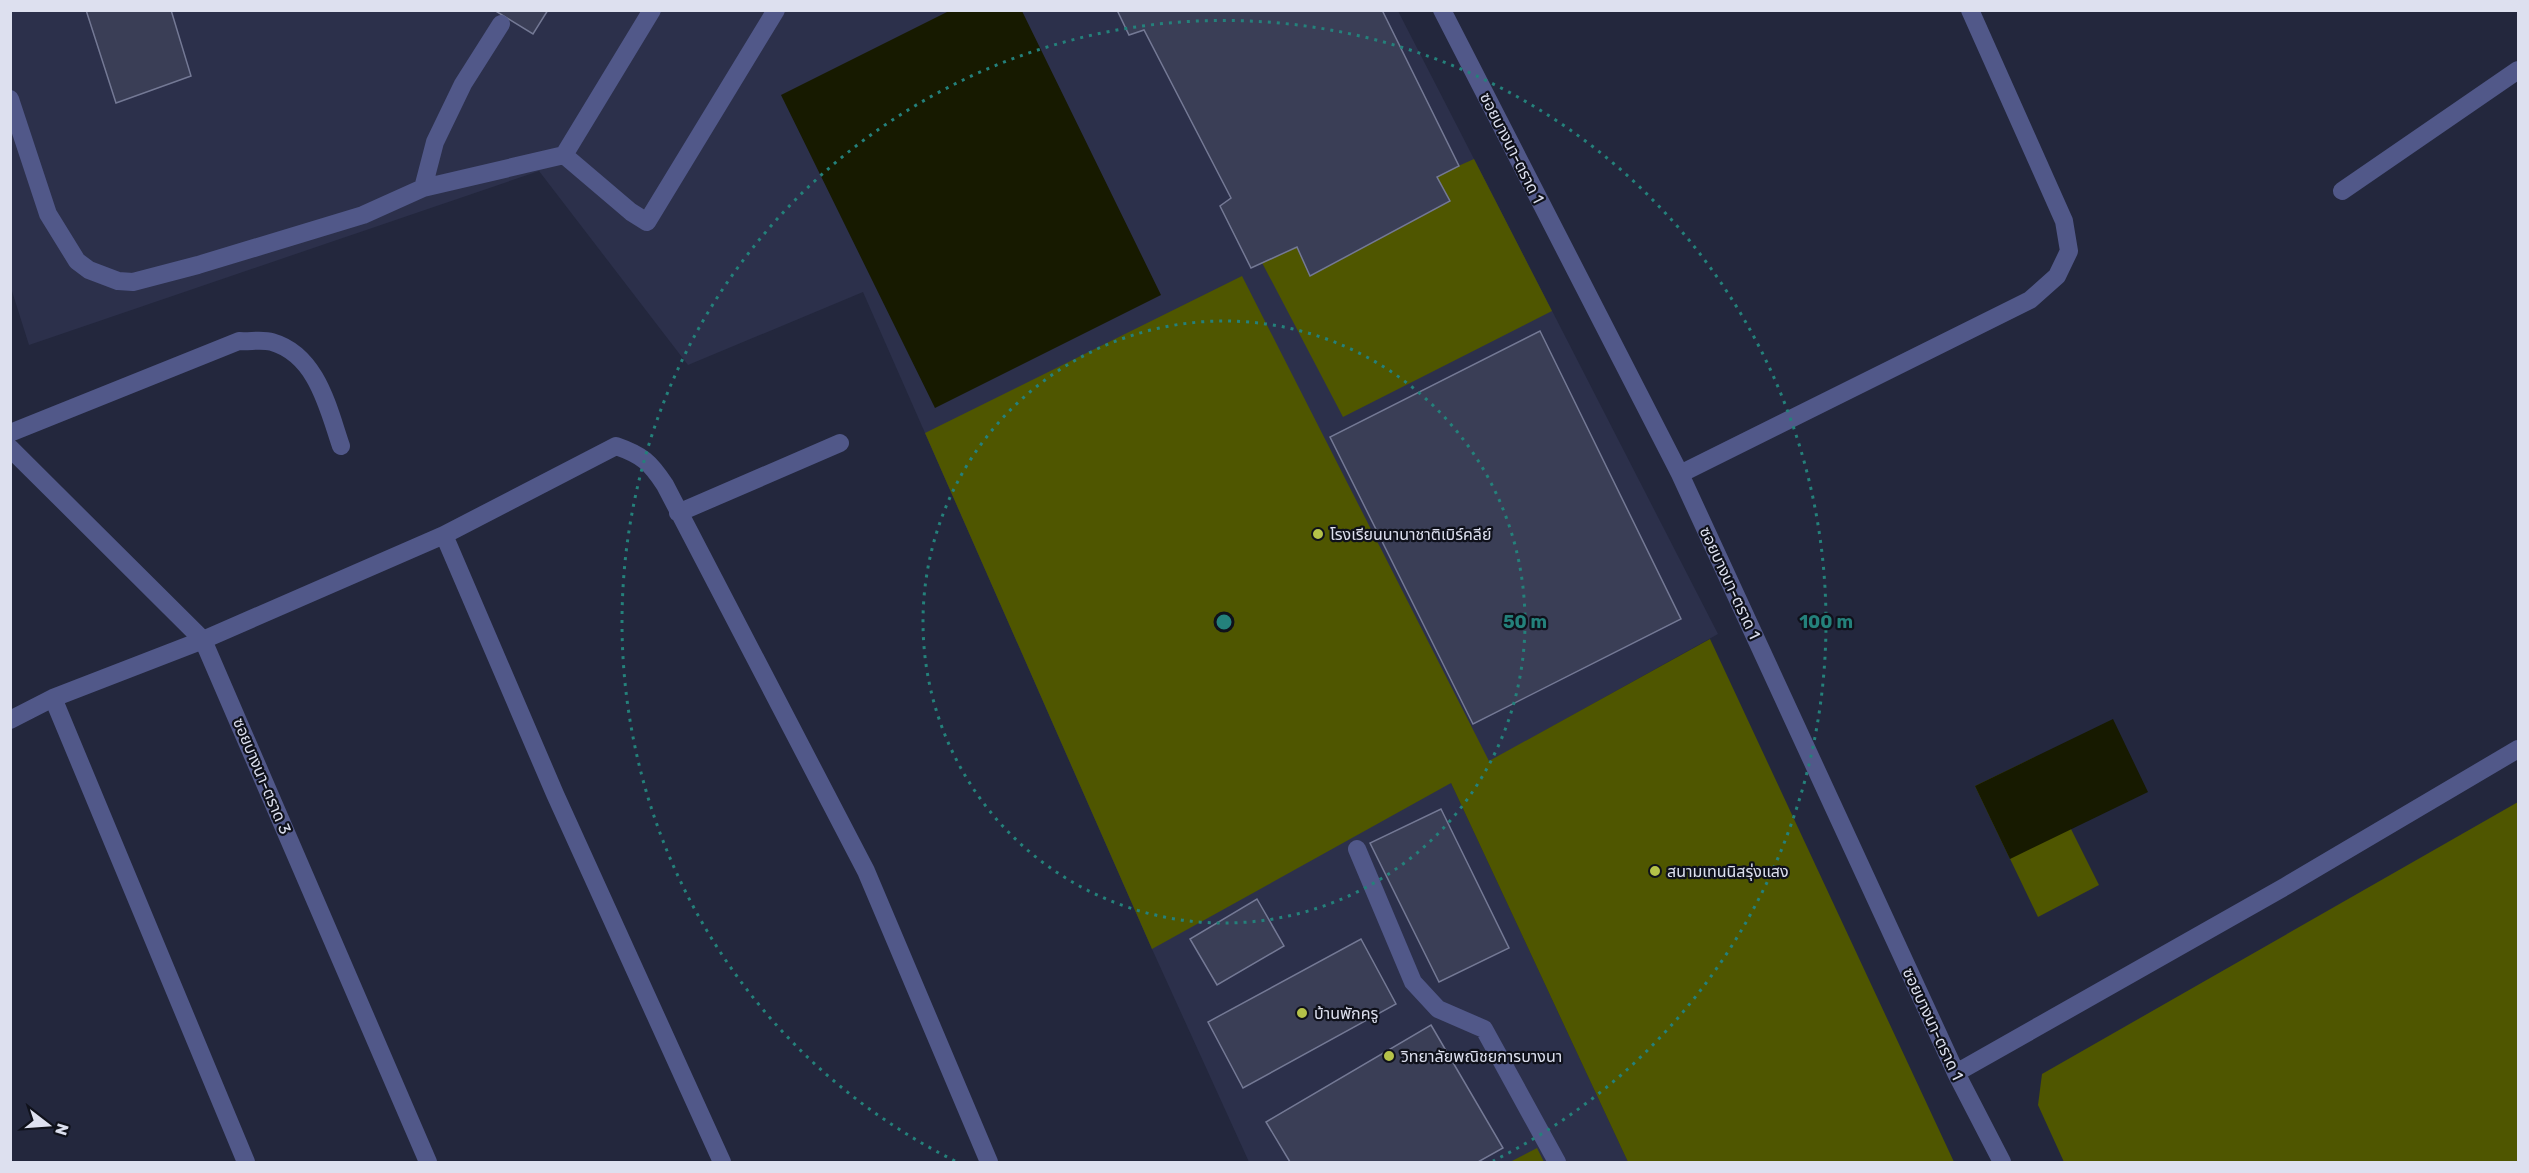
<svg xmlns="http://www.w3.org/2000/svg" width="2529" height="1173" viewBox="0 0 2529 1173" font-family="Rubik,'Noto Sans Thai',sans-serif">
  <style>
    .built { fill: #2c304b }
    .green { fill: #4f5600 }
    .water { fill: #171a00 }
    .building { fill: #3a3e56; stroke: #747995; stroke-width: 1.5 }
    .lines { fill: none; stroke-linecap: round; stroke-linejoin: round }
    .minor { stroke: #515889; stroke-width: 18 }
    .ring { fill: none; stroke: #24817b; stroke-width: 3; stroke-dasharray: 3 6 }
    .poi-dot { fill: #b5c249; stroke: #0f111b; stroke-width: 2 }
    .labels { text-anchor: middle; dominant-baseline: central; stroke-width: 4.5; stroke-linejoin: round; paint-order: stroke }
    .street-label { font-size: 16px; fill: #dde0ef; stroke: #0f111b }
    .poi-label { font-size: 16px; fill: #dde0ef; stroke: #0f111b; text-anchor: start }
    .centre { fill: #24817b; stroke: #0f111b; stroke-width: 3 }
    .ring-label { font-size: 18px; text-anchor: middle; font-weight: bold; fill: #24817b; stroke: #0f111b; stroke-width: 4.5; stroke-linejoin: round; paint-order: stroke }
  </style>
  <rect width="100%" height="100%" fill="#23273d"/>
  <path class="built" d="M10 11H1398L1718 634 1451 783 1628 1162H1249L1152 949 863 292 688 365 539 171 29 345 11 288Z"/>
  <path class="green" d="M1474 159 1552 311 1343 417 1258 255Z
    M1242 276 1489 761 1710 639 1954 1162H1628L1451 783 1152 949 925 433Z
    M2035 757 2099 885 2038 917 1975 786Z
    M2518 802V1162H2064L2038 1105 2042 1074Z
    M1537 1148 1544 1162H1510Z"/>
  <path class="water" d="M951 10 1022 11 1161 295 935 408 781 95Z
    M2113 719 2148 792 2010 859 1975 786Z"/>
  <path class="building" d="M86 10H171L191 76 116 103Z
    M494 10H548L533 34Z
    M1117 10H1382L1459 166 1437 177 1450 201 1310 276 1297 247 1251 268 1220 206 1231 198 1144 30 1129 35Z
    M1540 331 1681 619 1473 724 1330 437Z
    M1441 809 1509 948 1439 982 1370 843Z
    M1257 899 1284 946 1217 985 1190 939Z
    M1361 939 1396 1004 1243 1088 1208 1022Z
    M1431 1025 1503 1148 1478 1162H1290L1266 1122Z"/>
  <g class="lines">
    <path class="minor" d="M1442 10 1680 474 1956 1073 2002 1162
      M10 99 48 214 77 261 89 270 118 281 133 282 198 265 363 215 423 188 564 155 631 212 647 222 776 10
      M564 155 652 10
      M423 188 435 142 463 84 501 24
      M2342 191 2518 70
      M10 433 239 341C249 342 262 339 272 342 317 355 328 408 341 446
      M10 448 203 640 428 1162
      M1680 474 2030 300 2057 276 2069 251 2064 221 1970 10
      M678 513 840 443
      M444 535 555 794 722 1162
      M53 698 246 1162
      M10 720 53 698 203 640 444 535 616 446C642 455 650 462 665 485L866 871 989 1162
      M1357 849 1413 982 1438 1009 1484 1029 1557 1162
      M1956 1073 2286 886 2518 749"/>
  </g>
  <g class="ring">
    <circle cx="1224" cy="622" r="301"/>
    <path d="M955 1161A602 602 0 1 1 1493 1161"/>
  </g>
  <g class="poi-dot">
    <circle cx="1318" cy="534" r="6"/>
    <circle cx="1655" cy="871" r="6"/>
    <circle cx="1302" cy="1013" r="6"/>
    <circle cx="1389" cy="1056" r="6"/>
  </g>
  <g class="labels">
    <g class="street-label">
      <text transform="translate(1512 148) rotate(63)">ซอยบางนา-ตราด 1</text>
      <text transform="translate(1730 583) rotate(65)">ซอยบางนา-ตราด 1</text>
      <text transform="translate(262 776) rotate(67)">ซอยบางนา-ตราด 3</text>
      <text transform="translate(1933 1024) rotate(65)">ซอยบางนา-ตราด 1</text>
    </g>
    <g class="poi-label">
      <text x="1330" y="534">โรงเรียนนานาชาติเบิร์คลีย์</text>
      <text x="1667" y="871">สนามเทนนิสรุ่งแสง</text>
      <text x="1314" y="1013">บ้านพักครู</text>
      <text x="1401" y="1056">วิทยาลัยพณิชยการบางนา</text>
    </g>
  </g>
  <circle cx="1224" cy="622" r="9" class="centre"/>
  <g class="ring-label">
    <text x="1525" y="628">50 m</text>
    <text x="1826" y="628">100 m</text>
  </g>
  <rect width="2529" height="1173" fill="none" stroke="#dde0ef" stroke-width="24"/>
  <g transform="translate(48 1125) rotate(107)" stroke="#0f111b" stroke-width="4.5" paint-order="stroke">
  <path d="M0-4.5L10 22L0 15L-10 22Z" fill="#dde0ef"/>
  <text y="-9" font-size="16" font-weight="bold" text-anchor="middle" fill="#dde0ef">N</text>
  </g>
</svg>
